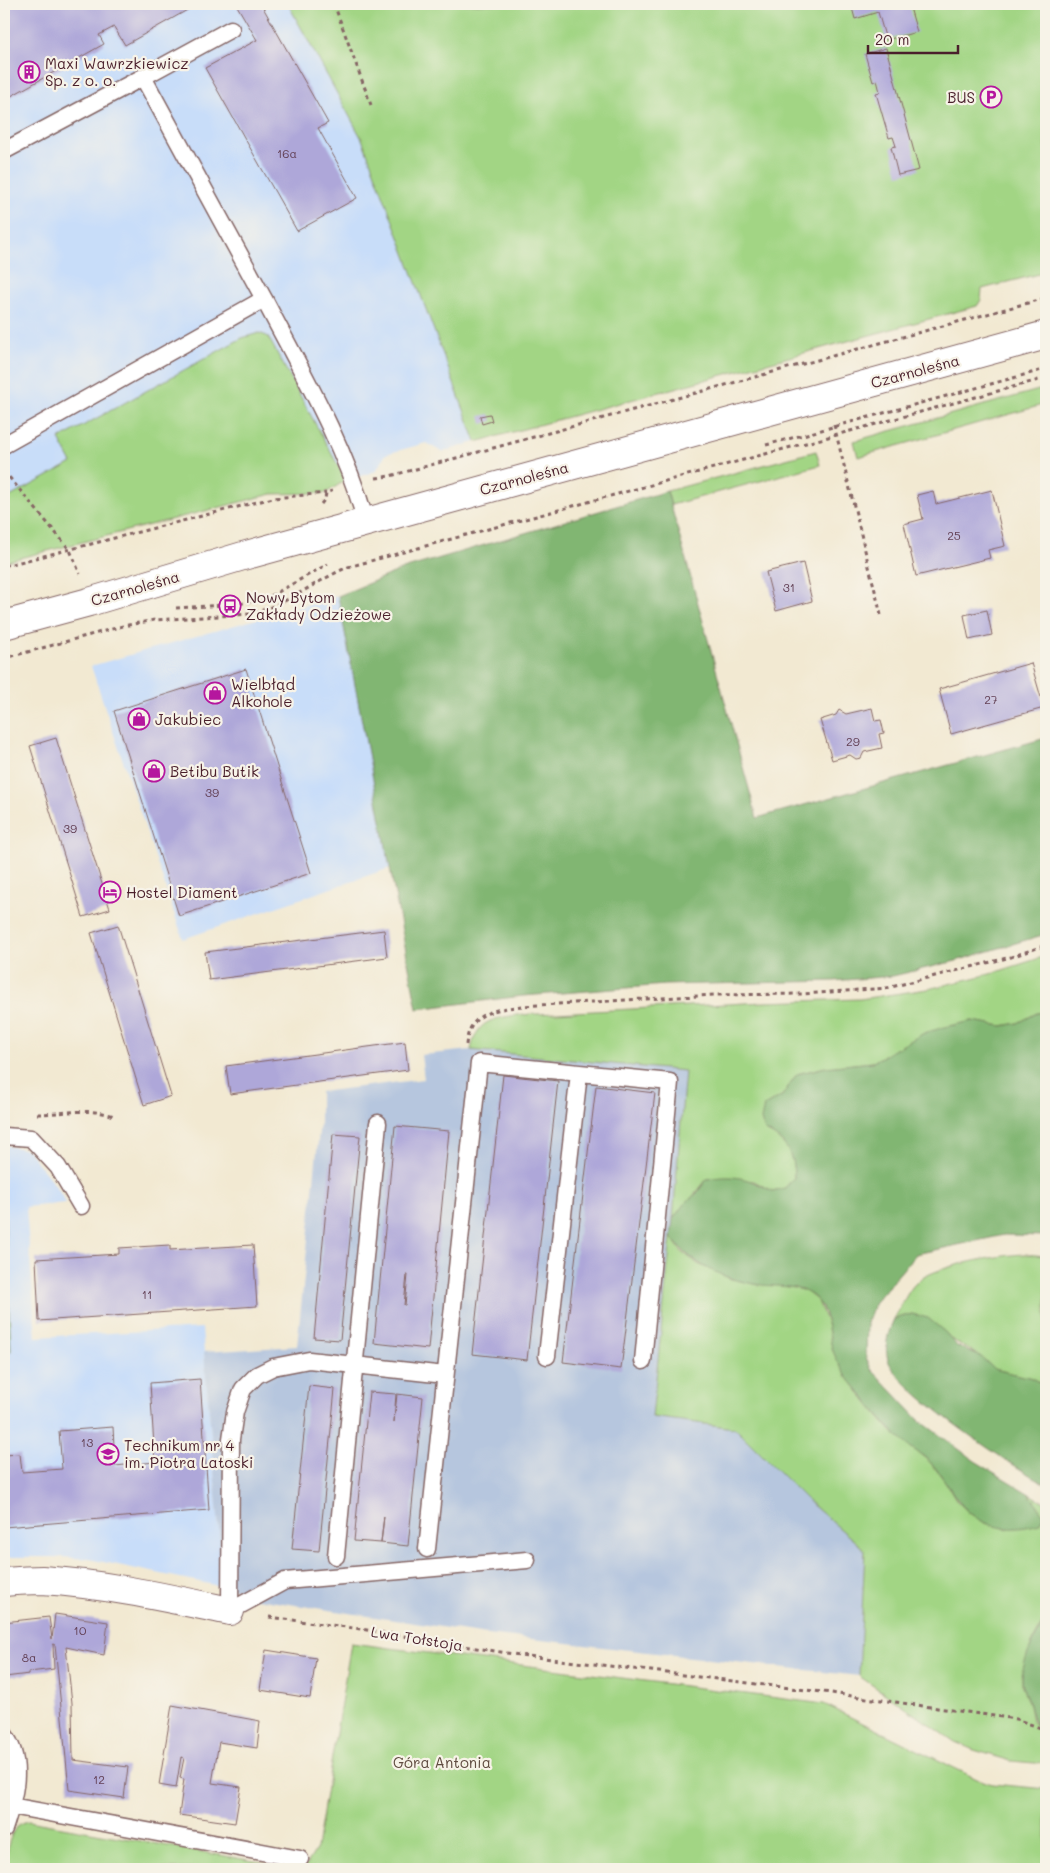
<svg xmlns="http://www.w3.org/2000/svg" width="1050" height="1873" viewBox="0 0 1050 1873" font-family="Mali,sans-serif">
  <style>
    .built { fill: #c8ddf9 }
    .industrial { fill: #b6c6de }
    .green { fill: #a2d584; stroke: #767a58 }
    .forest { fill: #81b672; stroke: #666a4e }
    .building { fill: #aea7d9; fill-rule: evenodd }
    .lines { fill: none; stroke-linecap: round; stroke-linejoin: round }
    .lane-casing { stroke: #856665; stroke-width: 19 }
    .street-casing { stroke: #856665; stroke-width: 30 }
    .secondary-casing { stroke: #856665; stroke-width: 30 }
    .path { stroke: #856665; stroke-width: 3; stroke-dasharray: 4 4; stroke-linecap: butt }
    .lane { stroke: #fff; stroke-width: 16 }
    .street { stroke: #fff; stroke-width: 28 }
    .secondary { stroke: #fff; stroke-width: 28 }
    .labels { text-anchor: middle; dominant-baseline: central; stroke-width: 4.5; stroke-linejoin: round; paint-order: stroke }
    .number-label { font-size: 12px; fill: #634156 }
    .poi-label { font-size: 15px; fill: #4a1f2b; stroke: #f7f3e8; text-anchor: start }
    .street-label { font-size: 15px; fill: #4a1f2b; stroke: #f7f3e8 }
    .park-label { font-size: 15px; fill: #604c41; stroke: #f7f3e8 }
  </style>
  <rect width="100%" height="100%" fill="#f7f3e8"/>
  <filter id="ink" filterUnits="userSpaceOnUse"><feTurbulence type="fractalNoise" baseFrequency=".02" numOctaves="2"/><feDisplacementMap in="SourceGraphic" scale="10" xChannelSelector="R" yChannelSelector="G"/><feConvolveMatrix kernelMatrix="1 2 1 2 8 2 1 2 1" color-interpolation-filters="sRGB"/></filter>
  <filter id="wash" filterUnits="userSpaceOnUse"><feTurbulence type="fractalNoise" baseFrequency=".0096" numOctaves="4" result="noise"/><feDisplacementMap in="SourceGraphic" scale="20" xChannelSelector="R" yChannelSelector="G"/><feGaussianBlur stdDeviation="1.12" result="paint"/><feColorMatrix in="noise" values="0 0 0 0 0 0 0 0 0 0 0 0 0 0 0 0 0 1.4 0 .05"/><feComposite in="paint" operator="in"/></filter>
  <g filter="url(#wash)">
    <rect width="100%" height="100%" fill="#f2e9d2"/>
    <path class="built" d="M4 4H288L362 139 476 442 442 452 426 443 386 454 376 471 324 488 272 494 4 562Z
      M338 596 390 868 183 939 91 666Z
      M4 1145 28 1150 61 1193 65 1203 26 1207 36 1337 202 1328 224 1587 89 1559 61 1557H4Z"/>
    <path class="industrial" d="M471 1050 685 1071 673 1219 652 1417 735 1428 808 1501 865 1550 859 1676 487 1634 250 1598 247 1592 224 1587 204 1352 297 1346 320 1122V1092L424 1079 421 1055Z"/>
    <path class="green" d="M288 4H1046V272L982 289 981 300 977 306 476 442 362 139Z
      M259 333 267 336 271 342 346 480 326 493 272 494 4 562V500L72 463 59 439 242 338Z
      M1046 388V404L858 457 854 441Z
      M816 451 820 465 671 505 667 491Z
      M1046 956V1012L1037 1013 1018 1023 1002 1026 972 1021 895 1049 873 1062 826 1067 797 1074 782 1096 764 1106 765 1131C786 1140 794 1155 794 1178L785 1188 772 1191 754 1181 707 1179C696 1194 684 1205 673 1219L685 1071 471 1050C477 1021 490 1019 518 1015L764 1002 860 999 928 989 990 974Z
      M4 1201 11 1351H4Z
      M671 1237 681 1251 698 1264 718 1273 731 1279 755 1284 780 1285 804 1290 818 1301 827 1324 833 1351 846 1375 872 1409 892 1432 930 1462 945 1481 957 1501 969 1513 985 1523 1007 1529 1039 1507 1028 1493 1046 1503V1617L1032 1643 1022 1675V1686L1029 1706 1032 1721 1037 1728 1046 1734V1764L1011 1761 974 1750 955 1742 859 1676 865 1550 808 1501 735 1428 652 1417Z
      M1025 1254 1046 1256V1387L1032 1378 994 1369 979 1355 951 1339 945 1332 912 1314 894 1319C901 1307 908 1289 919 1280 940 1265 1000 1255 1025 1254Z
      M351 1643 824 1704 981 1781 993 1784 1046 1789V1869H4C4 1859 10 1833 17 1826 20 1823 24 1822 28 1821L299 1869 307 1864 317 1848Z"/>
    <path class="forest" d="M667 491 757 818 1046 738V934L956 961 893 976 833 981 665 985 523 996 417 1009 338 596 403 569Z
      M1046 1012V1236L1004 1235 916 1254 875 1302 867 1323 866 1357 871 1369 919 1420 975 1461 1028 1493 1039 1507 1043 1517 1039 1524C1021 1529 1002 1531 984 1522 956 1509 950 1482 929 1461 922 1454 913 1450 905 1443 888 1428 874 1411 860 1392 855 1387 850 1381 846 1375 841 1368 836 1359 833 1351 828 1336 829 1315 818 1301 801 1282 776 1288 754 1284 721 1278 691 1264 671 1237L673 1219 684 1204 697 1193 707 1179C735 1174 748 1178 772 1191L785 1188 794 1178C794 1155 786 1140 765 1131L761 1120 764 1106 782 1096 797 1074 826 1067 873 1062 924 1033 945 1027 972 1021 1002 1026 1018 1023 1037 1013Z
      M912 1314 928 1318 945 1332 957 1346 979 1355 994 1369 1032 1378 1046 1387V1484C1014 1468 899 1391 888 1360 884 1346 888 1332 894 1319Z
      M1046 1617V1734C1032 1724 1034 1721 1029 1705 1028 1699 1024 1693 1023 1687 1018 1662 1037 1638 1046 1617Z"/>
    <g id="blocks">
      <path class="building" d="M4 4H198L125 45 114 27 99 35 104 44 4 100Z
        M236 4H261L328 123 318 128 357 198 297 231 205 68 257 40Z
        M851 4H909L917 32 886 40 878 12 855 19Z
        M886 48 919 170 898 175 891 147 896 146 893 137 889 138 876 93 880 92 877 80 873 82 865 54Z
        M490 414 492 421 482 424 480 416Z
        M992 490 1005 546 988 550 990 558 916 576 904 524 923 519 917 495 933 491 936 504Z
        M803 563 812 601 776 611 766 572Z
        M987 610 992 635 969 640 964 615Z
        M1031 663 1044 708 951 734 939 689Z
        M246 669 311 873 179 916 114 711Z
        M872 708 875 721 881 720 884 733 879 734 882 748 864 752 861 758 856 759 850 755 832 760 820 720 836 715 839 710 846 714Z
        M56 738 110 909 83 917 30 746Z
        M118 925 171 1096 144 1105 91 933Z
        M384 930 387 957 209 980 205 952Z
        M405 1042 408 1070 230 1094 226 1066Z
        M503 1075 558 1081 527 1360 472 1354Z
        M596 1086 655 1093 621 1369 563 1362Z
        M395 1126 449 1131 428 1349 374 1343ZM407 1275H408L405 1305H404Z
        M333 1134 360 1136 340 1340 314 1338Z
        M170 1245V1250L253 1245 257 1306 39 1321 36 1259 119 1254V1248Z
        M200 1379 209 1510 4 1527V1455L20 1454 22 1472 62 1469 59 1431 113 1427 115 1466 155 1462 150 1383Z
        M309 1386 335 1389 319 1551 292 1549Z
        M369 1392 396 1394 394 1422 397 1394 423 1397 408 1546 381 1543 384 1516 381 1543 354 1541Z
        M55 1614 108 1622 104 1655 66 1647 72 1703 73 1760 128 1767 124 1798 69 1790 55 1645 53 1644 54 1669 29 1672V1674L5 1677 4 1674V1622L49 1617 52 1639Z
        M266 1650 316 1658 310 1698 260 1690Z
        M172 1705 260 1721 257 1748 219 1742 212 1783 241 1787 235 1823 179 1815 184 1779 180 1778 184 1758 181 1757 176 1788 159 1785Z"/>
    </g>
  </g>
  <g filter="url(#ink)">
    <use href="#blocks" fill-opacity="0" stroke="#856665" stroke-width="1"/>
    <g class="lines">
      <g class="lane-casing">
        <path id="lane" d="M143 77 231 29
          M4 151 143 77 264 299
          M4 445 264 299C302 372 344 443 366 522
          M4 1136 31 1138 58 1167 81 1206
          M547 1356 579 1073
          M445 1375 309 1360 273 1367 257 1375 243 1389 235 1412 231 1439 230 1611 285 1581 527 1560
          M427 1549 479 1063 670 1082 643 1361
          M336 1556 378 1123
          M4 1734C25 1762 14 1799 4 1829
          M11 1806 300 1859"/>
      </g>
      <g class="street-casing">
        <path id="street" d="M4 1582C16 1581 29 1580 42 1580 105 1584 168 1598 230 1611"/>
      </g>
      <g class="secondary-casing">
        <path id="secondary" d="M4 625 89 602 243 556 1046 335"/>
      </g>
      <path class="path" d="M334 4 371 105
        M834 425 881 615
        M766 445 1046 369
        M4 471 70 550 80 574
        M376 478 390 476 1046 298
        M321 504 325 499 326 493 332 491
        M4 566 273 498 326 493
        M176 608 239 604 269 597 328 564
        M4 660 9 657 123 626 155 620 249 614C287 605 312 583 348 567L1046 378
        M466 1045C469 1011 495 1010 522 1006L714 995 803 994 887 988 1011 957 1046 945
        M37 1114C63 1114 88 1107 114 1116
        M269 1617 361 1629 519 1655 831 1693 1016 1719 1046 1730"/>
      <use href="#lane" class="lane"/>
      <use href="#street" class="street"/>
      <use href="#secondary" class="secondary"/>
    </g>
  </g>
  <defs>
    <g id="building-ring" transform="scale(1.125)"><circle r="9.5" fill="#f7f3e8" stroke="#b5179e" stroke-width="1.5"/><path d="M-4-6H4V6H1V3H-1V6H-4ZM-2.5-4.3h1.7v1.8h-1.7ZM.8-4.3h1.7v1.8H.8ZM-2.5-1h1.7V.8h-1.7ZM.8-1h1.7V.8H.8Z" fill="#b5179e"/></g>
    <g id="parking-ring" transform="scale(1.125)"><circle r="9.5" fill="#f7f3e8" stroke="#b5179e" stroke-width="1.5"/><path d="M-3.5-5.5H1a3.5 3.5 0 0 1 0 7H-1V5.5H-3.5ZM-1-3.4V-.6H.8a1.4 1.4 0 0 0 0-2.8Z" fill="#b5179e"/></g>
    <g id="bus-ring" transform="scale(1.125)"><circle r="9.5" fill="#f7f3e8" stroke="#b5179e" stroke-width="1.5"/><path d="M-5-6H5V4H4V6H2V4H-2V6H-4V4H-5ZM-3.5-4V0h7V-4ZM-3.5 1.2v1.5H-2V1.2ZM2 1.2v1.5H3.5V1.2Z" fill="#b5179e"/></g>
    <g id="shop-ring" transform="scale(1.125)"><circle r="9.5" fill="#f7f3e8" stroke="#b5179e" stroke-width="1.5"/><path d="M-5-2.5h2.3a2.7 3.5 0 0 1 5.4 0H5L5.5 6h-11ZM-1.5-2.5h3a1.5 2.3 0 0 0-3 0Z" fill="#b5179e"/></g>
    <g id="hotel-ring" transform="scale(1.125)"><circle r="9.5" fill="#f7f3e8" stroke="#b5179e" stroke-width="1.5"/><path d="M-6-4.5h1.5V1H6V5H4.5V3h-9V5H-6ZM-4 0a1.8 1.8 0 1 1 3.6 0ZM.5 0V-2.5h3Q6-2.5 6 0Z" fill="#b5179e"/></g>
    <g id="school-ring" transform="scale(1.125)"><circle r="9.5" fill="#f7f3e8" stroke="#b5179e" stroke-width="1.5"/><path d="M0-5L7-2L0 1L-7-2ZM-4 1L0 2.5L4 1V4Q0 6-4 4Z" fill="#b5179e"/></g>
  </defs>
  <g fill-rule="evenodd">
    <use href="#building-ring" x="29" y="72"/>
    <use href="#parking-ring" x="991" y="97"/>
    <use href="#bus-ring" x="230" y="606"/>
    <use href="#shop-ring" x="215" y="693"/>
    <use href="#shop-ring" x="139" y="719"/>
    <use href="#shop-ring" x="154" y="771"/>
    <use href="#hotel-ring" x="110" y="892"/>
    <use href="#school-ring" x="108" y="1454"/>
  </g>
  <g class="labels">
    <g class="number-label">
      <text x="287" y="153">16a</text>
      <text x="954" y="535">25</text>
      <text x="789" y="587">31</text>
      <text x="991" y="699">27</text>
      <text x="853" y="741">29</text>
      <text x="212" y="792">39</text>
      <text x="70" y="828">39</text>
      <text x="147" y="1294">11</text>
      <text x="87" y="1442">13</text>
      <text x="80" y="1630">10</text>
      <text x="29" y="1657">8a</text>
      <text x="99" y="1779">12</text>
    </g>
    <g class="poi-label">
      <text x="45" y="63">Maxi Wawrzkiewicz<tspan x="45" dy="17">Sp. z o. o.</tspan></text>
      <text x="975" y="97" text-anchor="end">BUS</text>
      <text x="246" y="597">Nowy Bytom<tspan x="246" dy="17">Zakłady Odzieżowe</tspan></text>
      <text x="231" y="684">Wielbłąd<tspan x="231" dy="17">Alkohole</tspan></text>
      <text x="155" y="719">Jakubiec</text>
      <text x="170" y="771">Betibu Butik</text>
      <text x="126" y="892">Hostel Diament</text>
      <text x="124" y="1445">Technikum nr 4<tspan x="124" dy="17">im. Piotra Latoski</tspan></text>
    </g>
    <g class="street-label">
      <text transform="translate(915 371) rotate(-15)">Czarnoleśna</text>
      <text transform="translate(524 478) rotate(-15)">Czarnoleśna</text>
      <text transform="translate(135 588) rotate(-16)">Czarnoleśna</text>
      <text transform="translate(417 1638) rotate(9)">Lwa Tołstoja</text>
    </g>
    <g class="park-label">
      <text x="442" y="1762">Góra Antonia</text>
    </g>
  </g>
  <rect width="1050" height="1873" fill="none" stroke="#f7f3e8" stroke-width="20"/>
  <path d="M868 45v8h90v-8" fill="none" stroke="#4a1f2b" stroke-width="2.5"/>
  <text x="875" y="45" font-size="15" fill="#4a1f2b" stroke="#f7f3e8" stroke-width="4" paint-order="stroke">20 m</text>
</svg>
